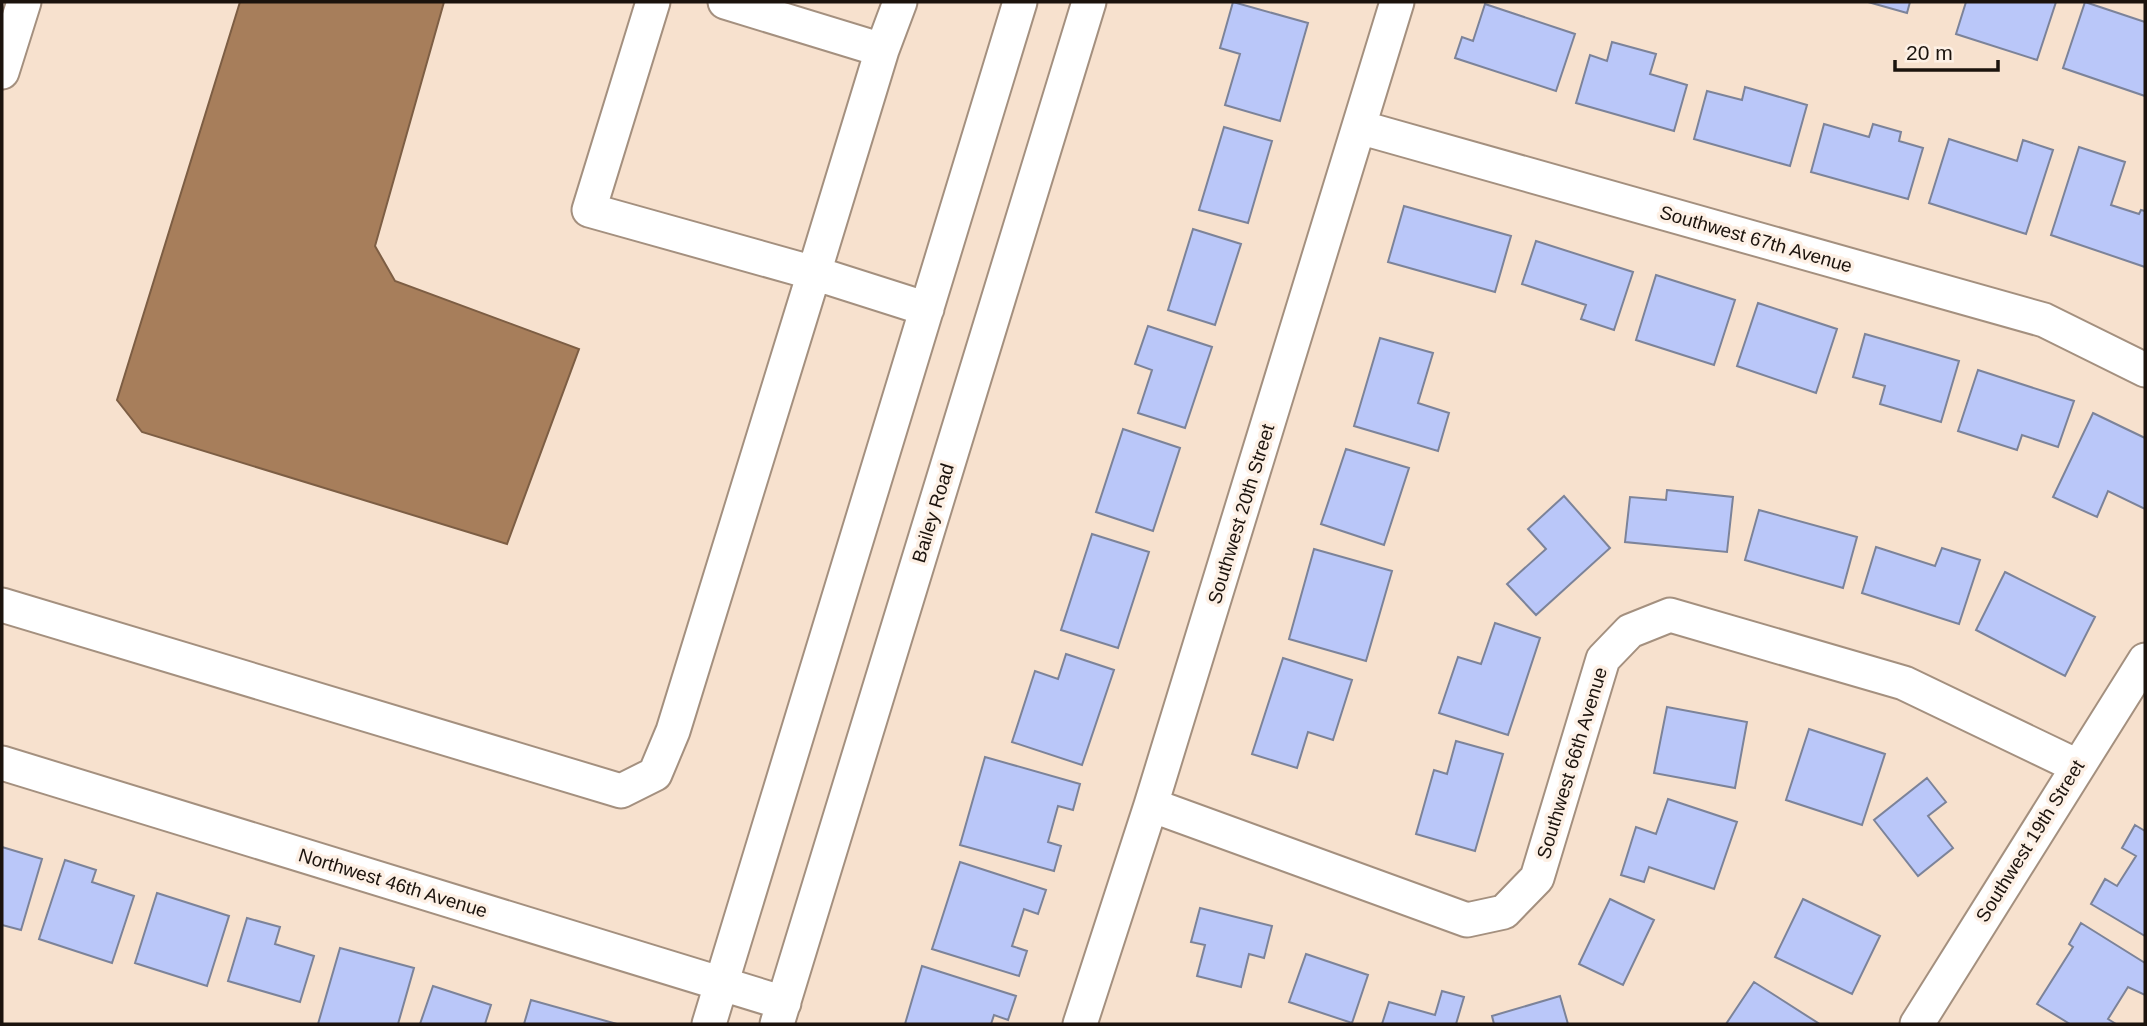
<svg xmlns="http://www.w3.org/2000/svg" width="2147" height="1026" viewBox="0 0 2147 1026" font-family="Helvetica,sans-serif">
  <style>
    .water { fill: #a77e5b; stroke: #7d5e44; stroke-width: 2 }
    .building { fill: #bac7f9; stroke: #7c8399; stroke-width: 2 }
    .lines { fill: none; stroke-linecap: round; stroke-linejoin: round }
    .minor-casing { stroke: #a4907f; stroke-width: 37 }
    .minor { stroke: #fff; stroke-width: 33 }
    .labels { text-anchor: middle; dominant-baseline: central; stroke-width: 7; stroke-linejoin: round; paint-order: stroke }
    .street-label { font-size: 19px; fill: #1b130d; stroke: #fdf0e5 }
  </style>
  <rect width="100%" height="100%" fill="#f7e1ce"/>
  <path class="water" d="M240 2H444L375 246 395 281 579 349 507 544 142 432 117 400Z"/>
  <path class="building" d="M1233 2 1308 23 1280 121 1225 105 1240 54 1220 48Z
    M1868 2H1910L1907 13Z
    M1966 2H2056L2037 60 1956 34Z
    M2085 2 2145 22V96L2063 68Z
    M1485 4 1575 34 1556 91 1455 58 1462 37 1473 41Z
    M1612 42 1656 54 1650 74 1687 85 1674 131 1576 103 1590 55 1607 61Z
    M1745 87 1807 105 1790 166 1694 139 1707 91 1742 100Z
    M1824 124 1869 137 1873 124 1901 132 1899 141 1923 148 1908 199 1811 172Z
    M1224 127 1272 141 1248 223 1199 210Z
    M1949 139 2017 161 2023 140 2053 150 2026 234 1929 203Z
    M2079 147 2125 162 2111 205 2139 214 2141 210 2145 211V267L2051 235Z
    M1404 206 1511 236 1495 292 1388 262Z
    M1193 229 1241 244 1215 325 1168 310Z
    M1536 241 1633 272 1614 330 1581 319 1586 305 1522 284Z
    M1656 275 1735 300 1714 365 1636 340Z
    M1758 303 1837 329 1816 393 1737 366Z
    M1148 326 1212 347 1185 428 1138 413 1152 370 1135 364Z
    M1865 334 1959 361 1941 422 1880 404 1885 386 1853 377Z
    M1380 338 1433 353 1418 403 1449 413 1438 451 1354 426Z
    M1978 370 2074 401 2058 447 2022 435 2017 450 1958 431Z
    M2093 413 2145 438V509L2108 491 2097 517 2053 497Z
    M1123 429 1180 448 1153 531 1096 512Z
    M1346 449 1409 468 1384 545 1321 524Z
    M1667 490 1733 497 1727 552 1625 542 1630 497 1666 500Z
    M1564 496 1610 548 1536 615 1507 584 1546 549 1528 529Z
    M1759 510 1857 537 1843 588 1745 560Z
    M1092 534 1149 552 1118 648 1061 630Z
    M1876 547 1935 566 1942 548 1980 560 1959 624 1862 593Z
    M1314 549 1392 571 1366 661 1289 639Z
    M2005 572 2095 617 2065 676 1976 630Z
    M1495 623 1540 638 1508 735 1439 713 1458 657 1481 664Z
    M1066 654 1114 670 1082 765 1012 742 1035 671 1058 679Z
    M1283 658 1352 680 1333 740 1308 732 1297 768 1252 754Z
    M1667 707 1747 722 1735 788 1654 773Z
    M1809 729 1885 754 1862 825 1786 800Z
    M1456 741 1503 754 1475 851 1416 834 1434 770 1447 774Z
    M985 757 1080 784 1073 810 1058 806 1048 842 1061 846 1054 871 960 845Z
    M1927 778 1946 802 1928 816 1953 848 1918 876 1874 820Z
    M1668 799 1737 822 1714 889 1649 867 1644 882 1621 875 1636 827 1656 834Z
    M2135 825 2145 831V936L2091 904 2105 879 2117 886 2136 856 2122 848Z
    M2 847 42 859 21 930 2 925Z
    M65 860 96 870 92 882 134 896 112 963 39 939Z
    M960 862 1046 890 1038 914 1024 909 1012 946 1027 951 1019 976 932 949Z
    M157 893 229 916 207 986 135 963Z
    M1610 899 1654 920 1623 985 1579 964Z
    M1803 899 1880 936 1852 994 1775 957Z
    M1200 908 1272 926 1264 958 1249 954 1241 987 1197 976 1205 945 1191 942Z
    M247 918 280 927 275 944 314 956 300 1002 228 981Z
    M2081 923 2145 963V995L2128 987 2108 1019 2116 1024H2070L2037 1004 2073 947 2069 944Z
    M340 948 414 968 398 1024H318Z
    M1306 954 1368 975 1352 1023 1289 1002Z
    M922 966 1016 996 1008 1020 994 1015 991 1024H905Z
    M1754 982 1818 1023 1817 1024H1726Z
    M433 986 491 1005 485 1024H420Z
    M1442 991 1464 997 1456 1024H1382L1389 1002 1435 1015Z
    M1560 996 1568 1024H1494L1492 1016Z
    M531 1000 617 1024H524Z"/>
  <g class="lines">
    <g class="minor-casing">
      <path id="minor" d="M653 2 589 210 814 273 882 50 900 2
        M725 2 882 50
        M2 72 24 2
        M1359 127 2044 320 2145 370
        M2 605 621 791 655 774 673 731 814 273 927 309
        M2 763 784 1003
        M1151 805 1467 920 1504 912 1537 878 1603 659 1630 631 1670 615 1904 683 2077 766
        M709 1024 1020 2
        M777 1024 1089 2
        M1080 1024 1151 805 1397 2
        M1917 1024 2145 660"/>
    </g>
    <use href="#minor" class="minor"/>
  </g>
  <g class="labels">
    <g class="street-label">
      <text transform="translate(1756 239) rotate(16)">Southwest 67th Avenue</text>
      <text transform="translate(933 513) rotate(-73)">Bailey Road</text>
      <text transform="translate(1241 514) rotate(-73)">Southwest 20th Street</text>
      <text transform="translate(1572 763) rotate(-73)">Southwest 66th Avenue</text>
      <text transform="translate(2030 841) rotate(-58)">Southwest 19th Street</text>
      <text transform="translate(393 883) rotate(17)">Northwest 46th Avenue</text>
    </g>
  </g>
  <rect width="2147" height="1026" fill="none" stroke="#1b130d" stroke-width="7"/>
  <path d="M1895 60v10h103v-10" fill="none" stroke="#1b130d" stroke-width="3.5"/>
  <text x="1906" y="60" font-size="21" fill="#1b130d" stroke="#fdf0e5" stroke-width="5" paint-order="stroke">20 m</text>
</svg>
